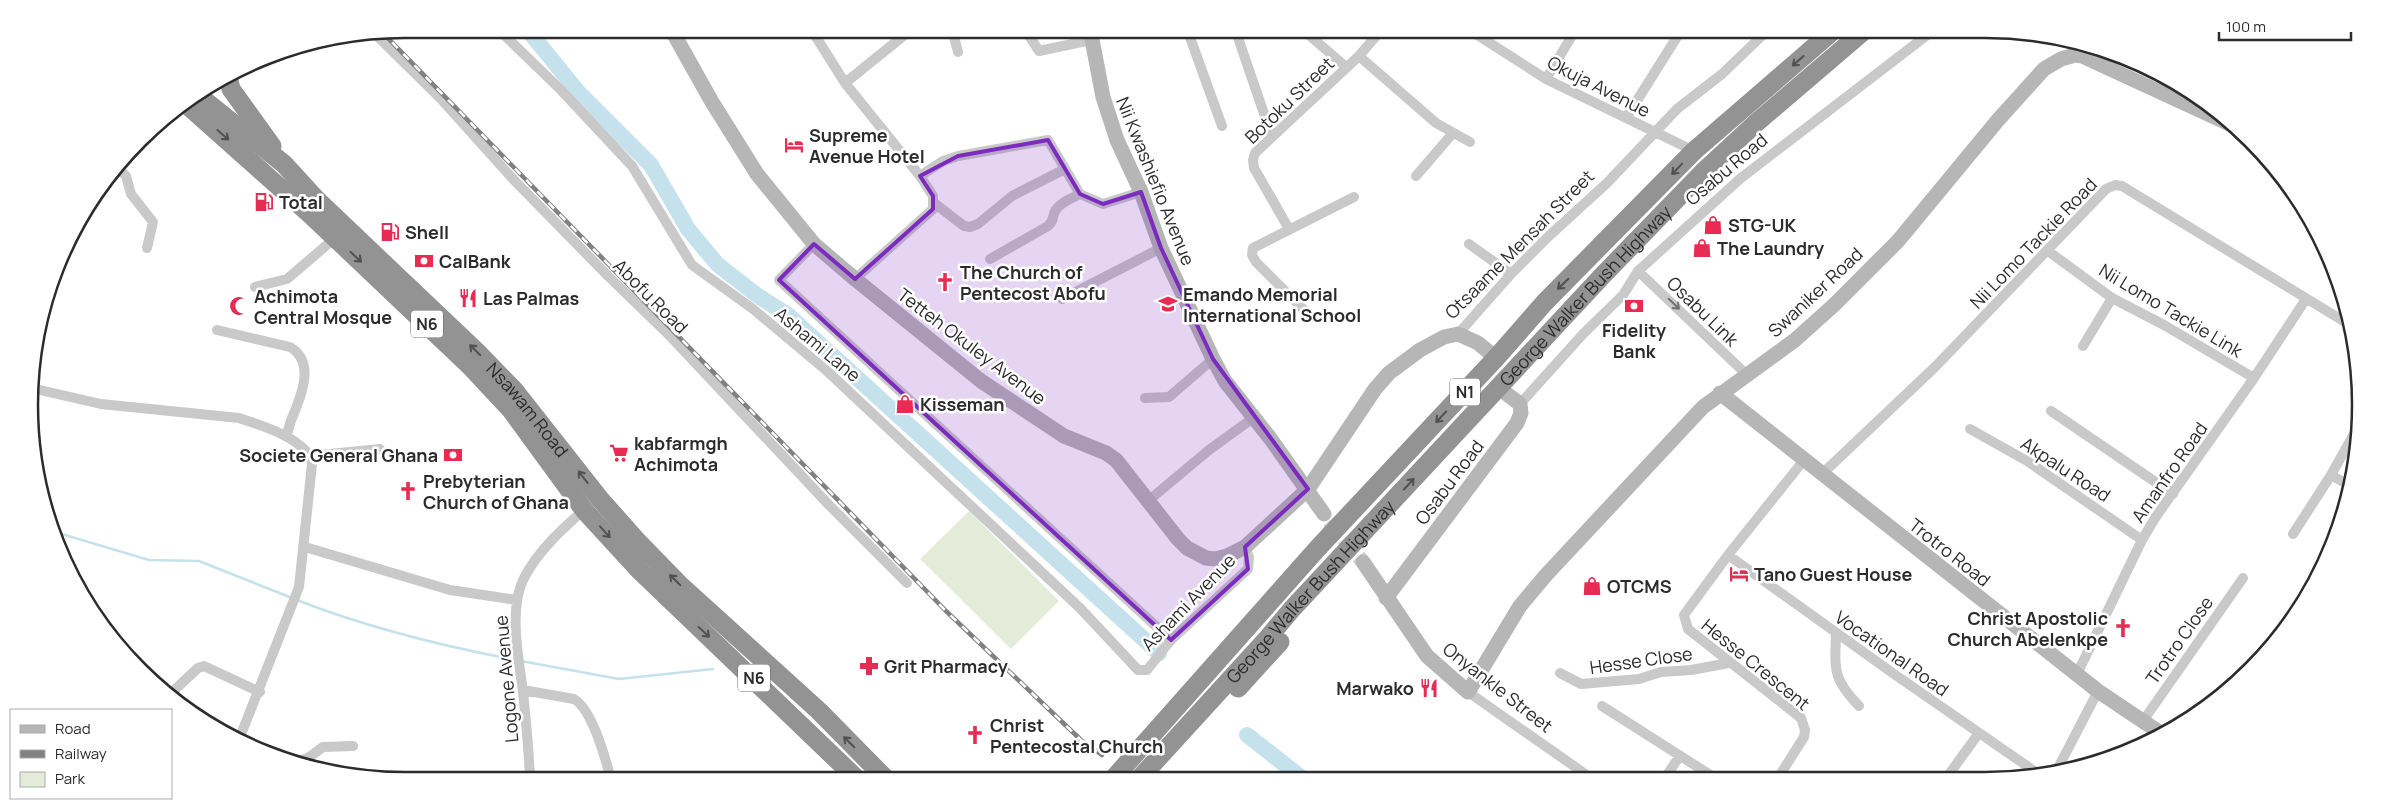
<svg xmlns="http://www.w3.org/2000/svg" width="2389" height="809" viewBox="0 0 2389 809" font-family="Manrope,sans-serif">
  <style>
    .green { fill: #e5ebd9 }
    .lines { fill: none; stroke-linecap: round; stroke-linejoin: round }
    .stream { stroke: #c5e1eb; stroke-width: 2.5 }
    .river { stroke: #c5e1eb; stroke-width: 16 }
    .secondary-tunnel { stroke: #d5d5d5; stroke-width: 15; stroke-dasharray: 15 8; stroke-linecap: butt }
    .street { stroke: #c9c9c9; stroke-width: 10 }
    .secondary { stroke: #b6b6b6; stroke-width: 15 }
    .highway { stroke: #939393; stroke-width: 19 }
    .rail-casing { stroke: #818181; stroke-width: 4.5 }
    .rail { stroke: #fff; stroke-width: 2.5; stroke-dasharray: 8; stroke-linecap: butt }
    .oneway { stroke: #505050 }
    .oneway2 { stroke: #737373 }
    .marked { fill: #7b2cbf; fill-opacity: 0.2; stroke: #7b2cbf; stroke-width: 4; stroke-linejoin: round }
    .labels { text-anchor: middle; dominant-baseline: central; stroke-width: 5; stroke-linejoin: round; paint-order: stroke }
    .shield { fill: #fff; stroke: #6b6b6b; stroke-width: 1 }
    .shield-label { font-size: 16px; font-weight: bold; fill: #2c2c2c }
    .street-label { font-size: 18px; fill: #2c2c2c; stroke: #fff }
    .poi-label { font-size: 18px; font-weight: bold; fill: #2c2c2c; stroke: #fff; text-anchor: start }
    .rim { fill: none; stroke: #2c2c2c; stroke-width: 2.5 }
  </style>
  <rect width="100%" height="100%" fill="#fff"/>
  <path class="green" d="M969 511 1059 601 1011 649 920 559Z"/>
  <g class="lines">
    <path class="stream" d="M55 532 149 560 199 561 292 598
      M297 600C368 628 442 646 516 660
      M521 661 619 679 713 669"/>
    <path class="river" d="M527 29 579 93 651 165 688 229 717 264 758 296 788 315 1159 653
      M1247 735 1302 778"/>
    <path class="secondary-tunnel" d="M1329 521 1363 562"/>
    <path class="street" d="M498 29 560 89 632 166 692 265 753 309 827 371 1080 608 1138 670H1147L1171 640 1248 569 1249 557 1245 547
      M811 29 845 83 920 176 933 196V209L855 279
      M952 29 958 52
      M1187 29 1222 126
      M1235 29 1272 137
      M1302 29 1346 67
      M1468 29 1546 79 1694 151
      M373 32 441 99 512 178 608 276 671 337 829 505 907 583
      M1028 34 1039 51 1091 40
      M2071 40 2082 56
      M1359 56 1436 123 1470 142
      M1546 79 1576 29
      M845 83 912 29
      M1626 118 1682 29
      M116 166 126 176 131 194 153 222 147 248
      M920 176 943 161 958 156 1048 140 1080 194 1103 204 1141 192
      M1416 176 1453 133
      M934 203 964 226 970 227 978 224 1012 196 1065 169
      M1289 229 1254 168 1253 160 1255 153 1359 56 1382 29
      M814 244 779 280 1171 640
      M1469 244 1511 274
      M2048 251 2112 298 2164 325 2254 378
      M990 259 1048 226C1054 221 1052 218 1055 211 1059 203 1072 198 1080 194
      M1638 271 1746 374
      M255 287 287 279 335 238
      M1062 299 1161 248
      M1306 312 1256 262 1252 255 1253 248 1354 197
      M217 330 290 347C316 362 301 397 292 418 289 424 289 430 286 436
      M1458 334 1511 274 1549 236 1607 183 1677 109 1722 74 1769 29
      M2083 346 2112 298
      M31 388 101 404 239 418C261 425 296 436 310 456L312 464 299 587 240 737
      M1145 398 1169 397 1213 359
      M1520 404 1583 334 1623 295 1638 271 1741 178 1935 29
      M2051 411 2173 494
      M1970 429 2027 461 2142 540
      M310 456 380 449
      M1822 474 1935 367 2106 189 2115 185 2122 186 2350 325
      M2331 475 2350 486
      M1148 501 1209 450 1253 418
      M2293 534 2331 475 2359 425
      M305 547 450 590 517 600
      M1728 555 1894 674 2040 775
      M1836 633C1835 670 1832 678 1859 706
      M1560 673 1581 684 1639 679 1661 672 1691 670 1729 663
      M2077 674 2142 540 2155 518 2254 378 2306 299
      M523 690 574 699C592 709 606 760 611 780
      M1468 692 1591 778
      M169 695 198 668 204 666 260 692
      M1602 706 1715 778
      M2143 721 2243 578
      M292 761C308 761 311 755 323 747L353 746
      M2057 770 2098 691
      M1947 777 1979 733
      M1665 778 1679 757
      M1778 778 1804 737 1805 730 1801 718 1688 629 1684 615 1728 555 1804 460
      M530 780C529 751 526 721 523 692 519 659 508 609 524 578 538 551 562 529 584 510"/>
    <path class="secondary" d="M671 29 712 102 757 174 814 244 855 279 981 381 1064 436 1106 453 1116 460 1178 539 1187 548 1206 558 1215 559 1227 556 1245 547 1308 489 1375 389 1389 373 1420 350 1444 337 1458 334 1478 343 1496 358
      M1090 29 1103 97 1117 140 1141 192 1161 248 1213 359 1225 381 1270 438 1324 514
      M1720 393 2098 691 2162 734
      M1363 562 1427 656 1468 692 1520 606 1546 575 1703 407 1795 340 1834 305 1898 241 1998 120 2044 69 2061 59 2075 55 2082 56 2236 127
      M1386 598 1517 423 1521 413 1520 404 1499 388"/>
    <g class="highway">
      <path d="M228 77 231 89 272 146"/>
      <path id="s1" d="M199 96 284 164 316 199 477 352 514 390 599 498 639 543 679 584 819 711 886 779"/>
      <path d="M186 104 313 217 470 366 511 410 584 510 640 571 857 779"/>
      <path d="M1238 688 1280 642"/>
      <path d="M1113 779 1317 549 1496 358 1545 302 1694 151 1835 29"/>
      <path id="s2" d="M1139 779 1266 640 1292 609 1603 275 1703 172 1756 123 1866 29"/>
    </g>
    <g class="rail-casing">
      <path id="rail" d="M381 31 946 611 1081 740 1102 755"/>
    </g>
    <use href="#rail" class="rail"/>
  </g>
  <defs><path id="oneway-shaft" d="M-6 0H5M1.5-3L5.5 0L1.5 3" fill="none" stroke-width="1.6" stroke-linecap="round" stroke-linejoin="round" transform="scale(1.25)"/></defs>
  <g class="oneway">
    <use href="#oneway-shaft" transform="translate(1798 61) rotate(139)"/>
    <use href="#oneway-shaft" transform="translate(223 135) rotate(41)"/>
    <use href="#oneway-shaft" transform="translate(1677 169) rotate(134)"/>
    <use href="#oneway-shaft" transform="translate(356 257) rotate(43)"/>
    <use href="#oneway-shaft" transform="translate(1563 284) rotate(136)"/>
    <use href="#oneway-shaft" transform="translate(475 350) rotate(-135)"/>
    <use href="#oneway-shaft" transform="translate(1441 417) rotate(133)"/>
    <use href="#oneway-shaft" transform="translate(583 477) rotate(-128)"/>
    <use href="#oneway-shaft" transform="translate(1409 484) rotate(-47)"/>
    <use href="#oneway-shaft" transform="translate(605 532) rotate(48)"/>
    <use href="#oneway-shaft" transform="translate(675 580) rotate(-135)"/>
    <use href="#oneway-shaft" transform="translate(704 632) rotate(43)"/>
    <use href="#oneway-shaft" transform="translate(849 742) rotate(-135)"/>
  </g>
  <use class="oneway2" href="#oneway-shaft" transform="translate(1674 304) rotate(44)"/>
  <path class="marked" d="M1048 140 1080 194 1103 204 1141 192 1161 248 1213 359 1308 489 1245 547 1248 569 1171 640 779 280 814 244 855 279 933 209V196L920 176 958 156Z"/>
  <defs>
    <g id="hotel-bare" transform="scale(1.5)"><path d="M-6-4.5h1.5V1H6V5H4.5V3h-9V5H-6ZM-4 0a1.8 1.8 0 1 1 3.6 0ZM.5 0V-2.5h3Q6-2.5 6 0Z" fill="#e72b52" stroke="#fff" stroke-width="2.5" paint-order="stroke"/></g>
    <g id="fuel-bare" transform="scale(1.5)"><path d="M-5.5-6h7V0h2V4h1.3V-2.5L3-4.5l.8-.8L6-3V5H2.5V1h-1V6h-7ZM-4.2-4.7v3.2H.2V-4.7Z" fill="#e72b52" stroke="#fff" stroke-width="2.5" paint-order="stroke"/></g>
    <g id="shop-bare" transform="scale(1.5)"><path d="M-5-2.5h2.3a2.7 3.5 0 0 1 5.4 0H5L5.5 6h-11ZM-1.5-2.5h3a1.5 2.3 0 0 0-3 0Z" fill="#e72b52" stroke="#fff" stroke-width="2.5" paint-order="stroke"/></g>
    <g id="bank-bare" transform="scale(1.5)"><path d="M-6-4H6V4H-6ZM0-2.3a2.3 2.3 0 1 0 0 4.6a2.3 2.3 0 1 0 0-4.6Z" fill="#e72b52" stroke="#fff" stroke-width="2.5" paint-order="stroke"/></g>
    <g id="church-bare" transform="scale(1.5)"><path d="M-1.2-6h2.4v3.5h3.3v2.4h-3.3V6h-2.4V-.1h-3.3v-2.4h3.3Z" fill="#e72b52" stroke="#fff" stroke-width="2.5" paint-order="stroke"/></g>
    <g id="restaurant-bare" transform="scale(1.5)"><path d="M-5-6h1v4h1v-4h1v4h1v-4h1v5L-1.5 .5V6h-2V.5L-5-1ZM5-6V6H3V1.5H1.5Q1.5-4 5-6Z" fill="#e72b52" stroke="#fff" stroke-width="2.5" paint-order="stroke"/></g>
    <g id="school-bare" transform="scale(1.5)"><path d="M0-5L7-2L0 1L-7-2ZM-4 1L0 2.5L4 1V4Q0 6-4 4Z" fill="#e72b52" stroke="#fff" stroke-width="2.5" paint-order="stroke"/></g>
    <g id="mosque-bare" transform="scale(1.5)"><path d="M3.5-4.9A6 6 0 1 0 3.5 4.9A5 5 0 1 1 3.5-4.9Z" fill="#e72b52" stroke="#fff" stroke-width="2.5" paint-order="stroke"/></g>
    <g id="supermarket-bare" transform="scale(1.5)"><path d="M-6-5.5h2.5l.6 2H6L4.5 2H-2.5L-4.4-4H-6ZM-1.5 3.2a1.3 1.3 0 1 0 .1 0ZM3 3.2a1.3 1.3 0 1 0 .1 0Z" fill="#e72b52" stroke="#fff" stroke-width="2.5" paint-order="stroke"/></g>
    <g id="pharmacy-bare" transform="scale(1.5)"><path d="M-2-6h4v4h4v4h-4v4h-4v-4h-4v-4h4Z" fill="#e72b52" stroke="#fff" stroke-width="2.5" paint-order="stroke"/></g>
  </defs>
  <g fill-rule="evenodd">
    <use href="#hotel-bare" x="794" y="145"/>
    <use href="#fuel-bare" x="264" y="202"/>
    <use href="#shop-bare" x="1713" y="225"/>
    <use href="#fuel-bare" x="390" y="232"/>
    <use href="#shop-bare" x="1702" y="248"/>
    <use href="#bank-bare" x="424" y="261"/>
    <use href="#church-bare" x="945" y="282"/>
    <use href="#restaurant-bare" x="468" y="298"/>
    <use href="#school-bare" x="1168" y="304"/>
    <use href="#mosque-bare" x="239" y="306"/>
    <use href="#bank-bare" x="1634" y="306"/>
    <use href="#shop-bare" x="905" y="404"/>
    <use href="#supermarket-bare" x="619" y="453"/>
    <use href="#bank-bare" x="453" y="455"/>
    <use href="#church-bare" x="408" y="491"/>
    <use href="#hotel-bare" x="1739" y="574"/>
    <use href="#shop-bare" x="1592" y="586"/>
    <use href="#church-bare" x="2123" y="628"/>
    <use href="#pharmacy-bare" x="869" y="666"/>
    <use href="#restaurant-bare" x="1429" y="688"/>
    <use href="#church-bare" x="975" y="735"/>
  </g>
  <g class="labels">
    <g class="shield">
      <rect x="411" y="310.5" width="32" height="27" rx="4"/>
      <rect x="1450" y="378.5" width="30" height="27" rx="4"/>
      <rect x="738" y="664.5" width="32" height="27" rx="4"/>
    </g>
    <g class="shield-label">
      <text x="427" y="324">N6</text>
      <text x="1465" y="392">N1</text>
      <text x="754" y="678">N6</text>
    </g>
    <g class="street-label">
      <text transform="translate(1599 86) rotate(27)">Okuja Avenue</text>
      <text transform="translate(1289 100) rotate(-44)">Botoku Street</text>
      <text transform="translate(1726 169) rotate(-40)">Osabu Road</text>
      <text transform="translate(1156 181) rotate(68)">Nii Kwashiefio Avenue</text>
      <text transform="translate(2033 243) rotate(-46)">Nii Lomo Tackie Road</text>
      <text transform="translate(1519 244) rotate(-45)">Otsaame Mensah Street</text>
      <text transform="translate(1815 292) rotate(-43)">Swaniker Road</text>
      <text transform="translate(651 296) rotate(45)">Abofu Road</text>
      <text stroke="none"><textPath href="#s2" startOffset="658">George Walker Bush Highway</textPath></text>
      <text transform="translate(2171 310) rotate(31)">Nii Lomo Tackie Link</text>
      <text transform="translate(1703 311) rotate(44)">Osabu Link</text>
      <text transform="translate(818 344) rotate(40)">Ashami Lane</text>
      <text transform="translate(972 346) rotate(37)">Tetteh Okuley Avenue</text>
      <text stroke="none"><textPath href="#s1" startOffset="455">Nsawam Road</textPath></text>
      <text transform="translate(2066 469) rotate(33)">Akpalu Road</text>
      <text transform="translate(2169 472) rotate(-55)">Amanfro Road</text>
      <text transform="translate(1449 482) rotate(-53)">Osabu Road</text>
      <text transform="translate(1950 552) rotate(38)">Trotro Road</text>
      <text stroke="none"><textPath href="#s2" startOffset="254">George Walker Bush Highway</textPath></text>
      <text transform="translate(1188 602) rotate(-46)">Ashami Avenue</text>
      <text transform="translate(2179 640) rotate(-55)">Trotro Close</text>
      <text transform="translate(1892 653) rotate(35)">Vocational Road</text>
      <text transform="translate(1641 660) rotate(-8)">Hesse Close</text>
      <text transform="translate(1756 664) rotate(39)">Hesse Crescent</text>
      <text transform="translate(506 679) rotate(-95)">Logone Avenue</text>
      <text transform="translate(1498 687) rotate(38)">Onyankle Street</text>
    </g>
    <g class="poi-label">
      <text x="809" y="135">Supreme<tspan x="809" dy="21">Avenue Hotel</tspan></text>
      <text x="279" y="202">Total</text>
      <text x="1728" y="225">STG-UK</text>
      <text x="405" y="232">Shell</text>
      <text x="1717" y="248">The Laundry</text>
      <text x="439" y="261">CalBank</text>
      <text x="960" y="272">The Church of<tspan x="960" dy="21">Pentecost Abofu</tspan></text>
      <text x="1183" y="294">Emando Memorial<tspan x="1183" dy="21">International School</tspan></text>
      <text x="254" y="296">Achimota<tspan x="254" dy="21">Central Mosque</tspan></text>
      <text x="483" y="298">Las Palmas</text>
      <text x="1634" y="330" text-anchor="middle">Fidelity<tspan x="1634" dy="21">Bank</tspan></text>
      <text x="920" y="404">Kisseman</text>
      <text x="634" y="443">kabfarmgh<tspan x="634" dy="21">Achimota</tspan></text>
      <text x="438" y="455" text-anchor="end">Societe General Ghana</text>
      <text x="423" y="481">Prebyterian<tspan x="423" dy="21">Church of Ghana</tspan></text>
      <text x="1754" y="574">Tano Guest House</text>
      <text x="1607" y="586">OTCMS</text>
      <text x="2108" y="618" text-anchor="end">Christ Apostolic<tspan x="2108" dy="21">Church Abelenkpe</tspan></text>
      <text x="884" y="666">Grit Pharmacy</text>
      <text x="1414" y="688" text-anchor="end">Marwako</text>
      <text x="990" y="725">Christ<tspan x="990" dy="21">Pentecostal Church</tspan></text>
    </g>
  </g>
  <path d="M0 0H2389V809H0ZM405 38H1985A367 367 0 0 1 2352 405V405A367 367 0 0 1 1985 772H405A367 367 0 0 1 38 405V405A367 367 0 0 1 405 38Z" fill="#fff" fill-rule="evenodd"/>
  <path class="rim" d="M405 38H1985A367 367 0 0 1 2352 405V405A367 367 0 0 1 1985 772H405A367 367 0 0 1 38 405V405A367 367 0 0 1 405 38Z"/>
  <rect x="10" y="709" width="162" height="90" fill="#ffffff" stroke="#ababab"/>
  <rect x="20" y="725" width="25" height="8" fill="#b6b6b6" stroke="#ababab"/>
  <text x="55" y="734" font-size="15" fill="#2c2c2c">Road</text>
  <rect x="20" y="750" width="25" height="8" fill="#818181" stroke="#ababab"/>
  <text x="55" y="759" font-size="15" fill="#2c2c2c">Railway</text>
  <rect x="20" y="772" width="25" height="15" fill="#e5ebd9" stroke="#ababab"/>
  <text x="55" y="784" font-size="15" fill="#2c2c2c">Park</text>
  <path d="M2219 32v8h132v-8" fill="none" stroke="#2c2c2c" stroke-width="2.5"/>
  <text x="2226" y="32" font-size="15" fill="#2c2c2c" stroke="#ffffff" stroke-width="4" paint-order="stroke">100 m</text>
</svg>
